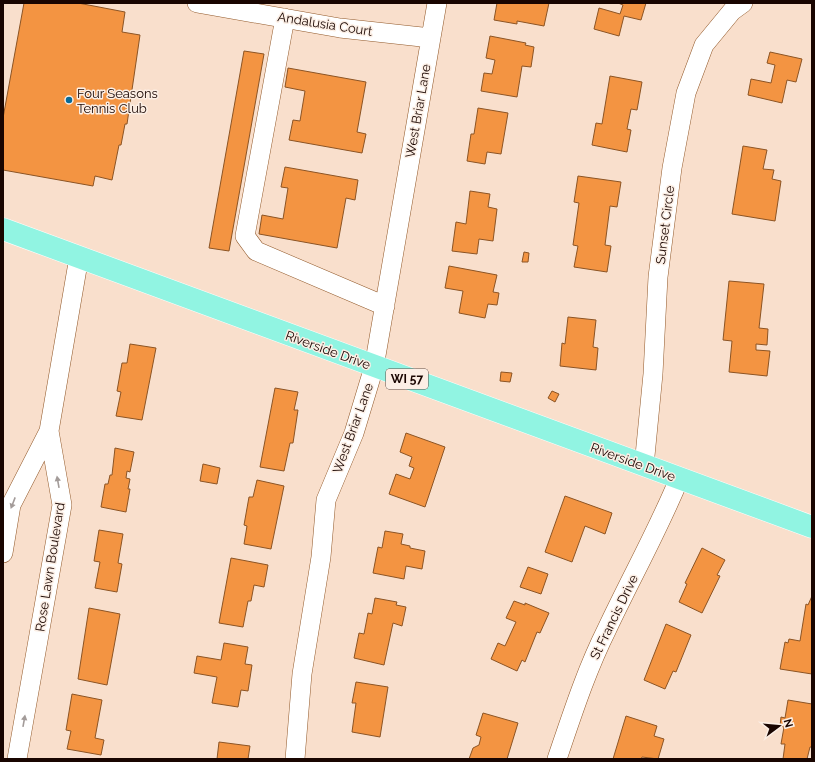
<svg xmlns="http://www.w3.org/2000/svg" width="815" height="762" viewBox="0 0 815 762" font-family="Raleway,sans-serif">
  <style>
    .building { fill: #f39442; stroke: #8c5424 }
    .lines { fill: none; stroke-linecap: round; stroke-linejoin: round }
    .minor-casing { stroke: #92592a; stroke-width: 20 }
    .major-casing { stroke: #fff; stroke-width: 23 }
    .minor { stroke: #fff; stroke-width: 19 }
    .major { stroke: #91f4e2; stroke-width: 22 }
    .oneway { fill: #a39b99 }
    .poi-dot { fill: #076a98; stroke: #fcefe5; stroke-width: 1.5 }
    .labels { text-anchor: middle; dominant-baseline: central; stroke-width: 3; stroke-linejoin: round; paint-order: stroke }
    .shield { fill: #fcefe5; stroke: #5d4b45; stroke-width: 1 }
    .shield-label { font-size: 12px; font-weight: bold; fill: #190500 }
    .street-label { font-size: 13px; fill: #190500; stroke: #fcefe5 }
    .poi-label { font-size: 13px; fill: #190500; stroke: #fcefe5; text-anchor: start }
  </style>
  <rect width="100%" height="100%" fill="#f9dfcc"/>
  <path class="building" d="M24 3H78L125 12 122 32 140 35 127 124H125L121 145H119L112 180 95 176 93 186 3 170V118Z
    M497 3H549L544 26 517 21V24L494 20Z
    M618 3H646L641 20 624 16 619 36 594 29 599 8 620 14 623 5Z
    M490 36 526 43 525 45 534 47 531 67 522 66 517 97 481 91 484 73 492 74 495 60 486 58Z
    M244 51 264 54 229 251 209 248Z
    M770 52 802 59 796 82 787 80 782 103 748 95 751 79 771 83 775 65 767 63Z
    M288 68 366 82 357 132 366 134 362 153 289 140 293 120 300 121 305 91 285 87Z
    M610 76 642 82 637 110 631 109 627 129 631 130 627 152 592 145 596 123 602 124Z
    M478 108 508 113 501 154 487 152 485 164 467 161 471 134H474Z
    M743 146 767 150 763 169 774 170 772 179 781 181 775 221 732 214Z
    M285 167 358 180 355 200 346 198 337 248 259 234 262 215 283 219 288 188 281 187Z
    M578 176 621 182 617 207 610 206 605 245 611 246 607 272 574 267 578 246 573 245 579 203 574 202Z
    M470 191 490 194 488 207 497 209 493 241 479 239 477 254 452 251 456 222 466 224Z
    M524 252 529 253 528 262H522Z
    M449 266 497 275 493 292 499 293 497 305 488 304 485 318 459 313 463 291 445 288Z
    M729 281 764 284 759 328 768 329 767 345 756 344V350L770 351 767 376 729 372 732 341 723 340Z
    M568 317 596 320 593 347 598 348 596 370 560 366 562 343 565 344Z
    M130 344 156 348 142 420 116 416 121 392 117 391 122 363H127Z
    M501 372 512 373 510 382 500 381Z
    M275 388 298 392 294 410H298L293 443H290L284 471 260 467Z
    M552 391 559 394 555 402 548 398Z
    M406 433 445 447 425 507 389 494 396 474 410 479 414 468 409 466 412 457 400 452Z
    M115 448 134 452 130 472 127 471 126 478 130 479 128 489H130L126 512 101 507 105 484H108L110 475H112Z
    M203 464 220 468 217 484 200 481Z
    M257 480 284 486 271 549 244 544 247 526 244 525 249 497H253Z
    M565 496 612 513 605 534 585 526 572 562 545 552Z
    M99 530 123 534 118 563 122 564 117 592 95 588 100 562 94 561Z
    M385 531 403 534 401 544 410 546V548L425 551 422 569 406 566 404 579 373 573 378 547 382 548Z
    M702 548 725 560 717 575 720 576 702 613 679 602 687 584 685 583Z
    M231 558 268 565 264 587 254 585 251 601H248L243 627 219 623Z
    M528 567 548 574 541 594 520 587Z
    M812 596V674L780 669 785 642 788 643 789 639 800 641 806 604 808 605Z
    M375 598 397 602 396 605 406 607 402 626 393 623 384 665 354 658 359 633 364 634 368 613 372 614Z
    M514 601 525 605V603L549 613 540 633 537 632 525 662 522 660 517 671 491 659 498 643 505 646 516 622 506 618Z
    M89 608 120 614 107 685 78 679Z
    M666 624 691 635 676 672 673 671 665 689 644 680Z
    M224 643 248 647 245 664 252 665 248 691 241 690 238 707 212 703 217 677 194 673 197 656 221 660Z
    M356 682 388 687 380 737 352 732 356 703H352Z
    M72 694 102 700 95 738 104 740 101 755 67 749 71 731 66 730Z
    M788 700 812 704V747H810L807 759H783L785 744H781L784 727 780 726 781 717 785 718Z
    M483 713 518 723 507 759H469L473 748 479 745 481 737 476 735Z
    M626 716 657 726 654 736 664 739 658 759 642 757 641 759H613Z
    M219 742 250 746 248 759H217Z"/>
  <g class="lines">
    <g class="minor-casing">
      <path id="minor" d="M197 3 340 28 431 38
        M285 18 245 236 256 251 385 306
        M644 466 653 374 658 277 672 168 686 93 704 45 732 11 743 3
        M3 553 11 505 49 431
        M17 759 62 505 49 431 79 257
        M295 759 302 674 321 557 326 500 354 433 374 367 437 3
        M557 759C572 715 586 671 607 629 631 578 658 530 679 479"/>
    </g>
    <g class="major-casing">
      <path id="major" d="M3 229 812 527"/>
    </g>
    <use href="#minor" class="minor"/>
    <use href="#major" class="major"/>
  </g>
  <defs><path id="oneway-solid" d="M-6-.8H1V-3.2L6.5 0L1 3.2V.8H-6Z"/></defs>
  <g class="oneway">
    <use href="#oneway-solid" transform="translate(58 482) rotate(-100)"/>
    <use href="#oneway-solid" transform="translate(13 503) rotate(111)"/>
    <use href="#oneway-solid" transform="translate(24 721) rotate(-80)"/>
  </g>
  <circle class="poi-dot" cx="69" cy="100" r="4"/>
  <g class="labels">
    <rect class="shield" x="386" y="369" width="42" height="20" rx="3"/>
    <g class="shield-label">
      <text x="407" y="379">WI 57</text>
    </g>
    <g class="street-label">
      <text transform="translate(325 24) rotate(9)">Andalusia Court</text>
      <text transform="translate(418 111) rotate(-80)">West Briar Lane</text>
      <text transform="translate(665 225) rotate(-83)">Sunset Circle</text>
      <text transform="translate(328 350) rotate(20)">Riverside Drive</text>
      <text transform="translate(353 428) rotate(-70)">West Briar Lane</text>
      <text transform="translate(633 462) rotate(20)">Riverside Drive</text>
      <text transform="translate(50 567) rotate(-81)">Rose Lawn Boulevard</text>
      <text transform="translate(614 617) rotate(-64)">St Francis Drive</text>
    </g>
    <g class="poi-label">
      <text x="77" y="93">Four Seasons<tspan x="77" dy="15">Tennis Club</tspan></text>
    </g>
  </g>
  <rect width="815" height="762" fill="none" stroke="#190500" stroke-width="8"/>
  <g transform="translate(779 726) rotate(74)" stroke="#fcefe5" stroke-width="3" paint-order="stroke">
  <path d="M0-3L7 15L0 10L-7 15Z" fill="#190500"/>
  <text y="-6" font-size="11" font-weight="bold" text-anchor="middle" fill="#190500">N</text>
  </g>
</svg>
